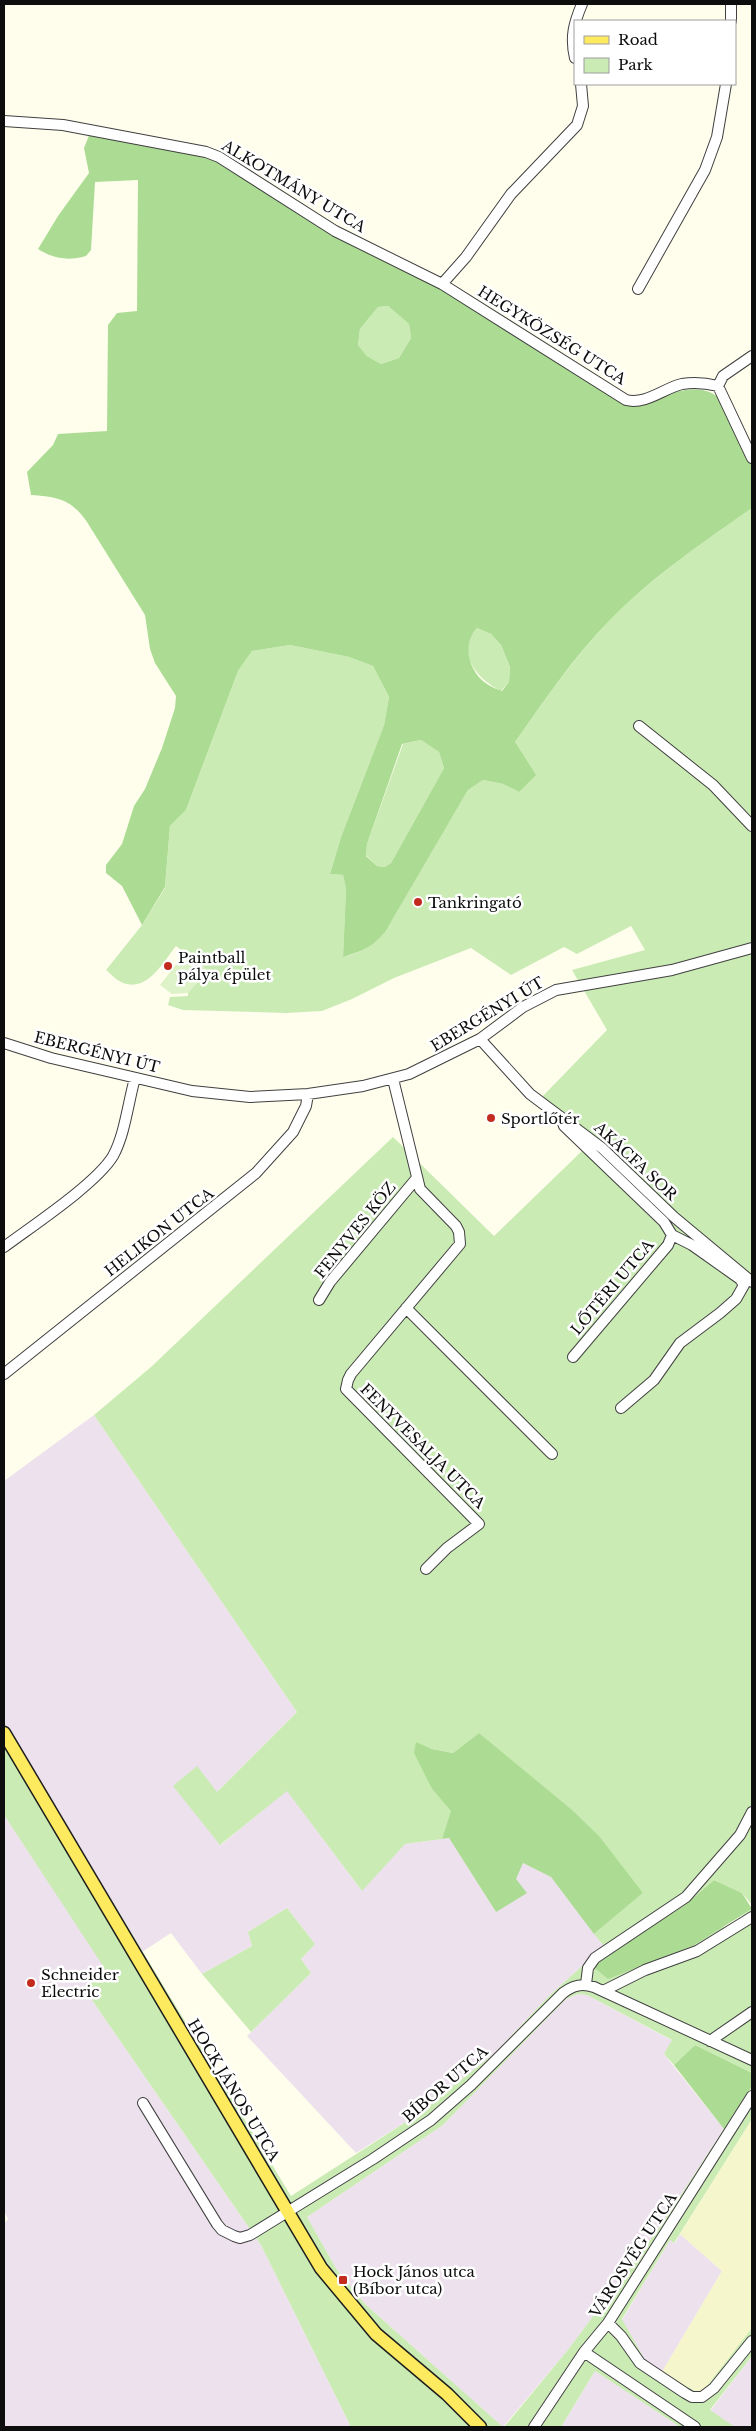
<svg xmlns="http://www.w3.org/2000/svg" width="756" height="2431" viewBox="0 0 756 2431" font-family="'Libre Baskerville',serif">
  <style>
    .industrial { fill: #ece1ec }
    .farmland { fill: #f5f6cc }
    .green { fill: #cbebb5 }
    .forest { fill: #acdc94; fill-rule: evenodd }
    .pitch { fill: #def2c7 }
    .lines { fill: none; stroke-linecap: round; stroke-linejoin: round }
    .minor-casing { stroke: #404040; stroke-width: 12 }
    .major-casing { stroke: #1e1e1e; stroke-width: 15 }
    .minor { stroke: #fff; stroke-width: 10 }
    .major { stroke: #feea5e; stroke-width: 12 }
    .poi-dot { fill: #c32b1f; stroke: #fff; stroke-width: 2 }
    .labels { text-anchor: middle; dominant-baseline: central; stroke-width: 5; stroke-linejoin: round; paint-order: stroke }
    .street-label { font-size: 15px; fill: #0d0d0d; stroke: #fff }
    .poi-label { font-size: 15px; fill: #0d0d0d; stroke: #fff; text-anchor: start }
  </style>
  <rect width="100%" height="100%" fill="#fffeed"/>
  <path class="industrial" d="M94 1415 297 1712 217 1792 221 1845 287 1790 361 1890 405 1844 449 1838 496 1912 523 1863 551 1877 604 1946 548 1997 494 2054 409 2120 356 2153 247 2036 311 1973 301 1959 315 1944 287 1908 248 1932 252 1946 202 1974 171 1933 142 1952 4 1723V1481Z
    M4 1815 110 1975 83 1987 261 2245 351 2427H4V2224L8 2219 4 2211Z
    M578 1994 587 1995 673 2041 664 2054 724 2129 660 2227 567 2351 503 2427 365 2304 337 2270 307 2217 443 2125 566 1999Z
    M680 2234 722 2271 662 2372 646 2362 622 2320 670 2240 675 2243Z
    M752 2356V2422L749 2427H735L710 2411Z
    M595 2371 680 2427H561Z"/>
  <path class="farmland" d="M752 2119V2328L704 2391 698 2393 662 2372 722 2271 680 2234Z"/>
  <path class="green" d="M388 306 409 324 411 338 399 358 381 364 367 356 358 345 360 329 378 307Z
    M752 508V1905L742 1893 714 1880 685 1905 593 1963 728 1926 752 1909V2073L695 2045 674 2065 664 2054 672 2040 587 1995 578 1994 566 1999 443 2125 307 2217 337 2270 365 2304 503 2427H351L261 2245 83 1987 109 1975 4 1815V1723L291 2196 409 2120 494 2054 548 1997 604 1946 594 1934 643 1893 514 1764 479 1733 453 1753 432 1749 417 1743 432 1789 452 1811 442 1839 405 1844 362 1891 287 1791 220 1845 173 1786 197 1766 217 1792 297 1712 94 1415 151 1367 393 1137 494 1236 584 1149 537 1102 607 1030 572 970 645 950 631 926 577 954 564 947 511 975 471 948 394 978 352 999 322 1011 287 1013 183 1010 168 1005 170 997 188 996V993L207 970 176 946C163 962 147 994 121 982 116 980 111 974 106 970L142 925 165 888 170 826 186 810 238 671 252 651 290 645 349 657 373 666 389 697 384 725 341 837 330 874 343 875 346 889 343 957C362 953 372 946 385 931L468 790 483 780 503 784 519 792 515 742C545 700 574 657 611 619 651 578 705 541 752 508Z
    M477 628 491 634 501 645 510 667 509 682 501 691C478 680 454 653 477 628Z
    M421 740 439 752 444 768 391 863 385 867 377 866 366 855 367 844 403 744Z
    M287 1908 315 1944 301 1959 311 1973 251 2032 202 1974 252 1946 248 1932Z
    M752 2086V2119L674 2243 670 2240 622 2319 646 2362 698 2393 704 2390 752 2328V2356L710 2410 735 2427H680L595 2371 561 2427H504L567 2351 660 2227Z"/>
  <path class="forest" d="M90 133 212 156 358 249 431 281 632 405 635 406C662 398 697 377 720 399L752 465V508C705 541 652 577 611 619 574 656 545 700 515 742L536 775 519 792 503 784 483 780 468 790 385 932C371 948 363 951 343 957L346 889 343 875 330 874 341 837 384 725 389 697 373 666 349 657 290 645 252 651 238 671 186 810 170 826 165 887 142 925 122 886 106 873V865L122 844 134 806 145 789 162 748 175 708 176 696 155 663 150 649 145 615 87 522C71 499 58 497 31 495L27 472 53 445 58 434 107 431 108 325 117 313 137 311 138 180 95 182 91 250 86 256C68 261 54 259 38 249L58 216 89 173 84 148ZM388 306 409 324 411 338 399 358 381 364 367 356 358 345 360 329 378 307ZM477 628 491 634 501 645 510 667 509 682 502 691C497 689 491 687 487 684 469 672 461 645 477 628ZM421 740 439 752 444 768 391 863 385 867 377 866 366 856 367 844 402 744Z
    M479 1733 572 1810 599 1836 643 1893 594 1934 551 1877 523 1863 516 1879 527 1893 496 1912 449 1838 442 1839 451 1811 432 1789 414 1753 416 1742 432 1749 453 1753Z
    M714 1880 742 1893 752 1909 694 1945 608 1979 596 1969 593 1963 685 1905Z
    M695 2045 752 2073V2086L724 2129 674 2065Z"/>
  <path class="pitch" d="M185 953 207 970 188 993 172 994 160 985Z"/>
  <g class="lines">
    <g class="minor-casing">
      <path id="minor" d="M731 21V4
        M575 58C570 37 574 23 582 4
        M4 121 63 125 206 152 219 157 335 231 442 284 626 400C646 405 664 388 682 384 694 382 706 383 718 386L723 376 752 356
        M442 284 466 257 511 194 577 125 583 106 581 84
        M638 289 705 170 717 137 726 84
        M718 386 752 458
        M639 726 713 785 752 826
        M480 1039 530 1094 602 1148 674 1217 752 1282
        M4 1043 51 1058 192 1091 250 1097 308 1094 363 1086 409 1074 480 1039 523 1007 556 990 672 970 752 948
        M393 1079 420 1189 456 1226 459 1232 460 1244 351 1374 348 1380 346 1389 479 1524 447 1548 426 1569
        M561 1117 564 1126 664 1222 672 1235 692 1245 740 1279 744 1285 736 1299 720 1313 680 1343 654 1380 621 1408
        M4 1247C32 1226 96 1184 113 1156 125 1134 128 1103 135 1078
        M319 1300 330 1282 416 1179
        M406 1308 552 1454
        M573 1357 668 1245 672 1235
        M4 1374 256 1173 293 1132 306 1106 308 1094
        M586 1984 588 1968 595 1958 686 1897 740 1835 752 1812
        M603 1991 645 1970 697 1951 752 1917
        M710 2041 752 2012
        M143 2103 217 2224 222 2230 234 2236 240 2238 250 2235 373 2159 431 2120 471 2085 563 1993C573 1985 582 1983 594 1987L752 2060
        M608 2323 621 2336 640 2363 685 2393 692 2397H702L714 2388 752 2341
        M584 2352 695 2427
        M534 2427 584 2352 608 2323 752 2096"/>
    </g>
    <g class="major-casing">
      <path id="major" d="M4 1733 321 2268 376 2334 447 2394 480 2427"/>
    </g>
    <use href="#minor" class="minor"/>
    <use href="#major" class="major"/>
  </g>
  <g class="poi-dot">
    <circle cx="418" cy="902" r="5"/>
    <circle cx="168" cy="966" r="5"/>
    <circle cx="491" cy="1118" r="5"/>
    <circle cx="31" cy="1983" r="5"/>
    <rect x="338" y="2275" width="10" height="10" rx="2.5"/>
  </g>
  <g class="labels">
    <g class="street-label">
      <text transform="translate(294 186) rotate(31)">ALKOTMÁNY UTCA</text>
      <text transform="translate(552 335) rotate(32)">HEGYKÖZSÉG UTCA</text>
      <text transform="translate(487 1014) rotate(-31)">EBERGÉNYI ÚT</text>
      <text transform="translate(97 1052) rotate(14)">EBERGÉNYI ÚT</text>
      <text transform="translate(636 1161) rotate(43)">AKÁCFA SOR</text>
      <text transform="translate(355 1230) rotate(-51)">FENYVES KÖZ</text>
      <text transform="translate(159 1232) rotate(-38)">HELIKON UTCA</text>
      <text transform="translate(612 1287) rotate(-50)">LŐTÉRI UTCA</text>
      <text transform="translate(423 1446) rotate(45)">FENYVESALJA UTCA</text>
      <text transform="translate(445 2084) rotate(-41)">BÍBOR UTCA</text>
      <text transform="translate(234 2090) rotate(59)">HOCK JÁNOS UTCA</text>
      <text transform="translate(633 2255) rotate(-57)">VÁROSVÉG UTCA</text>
    </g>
    <g class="poi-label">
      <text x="428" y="902">Tankringató</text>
      <text x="178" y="957">Paintball<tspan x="178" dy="17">pálya épület</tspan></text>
      <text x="501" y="1118">Sportlőtér</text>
      <text x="41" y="1974">Schneider<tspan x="41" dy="17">Electric</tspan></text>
      <text x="353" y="2271">Hock János utca<tspan x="353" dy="17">(Bíbor utca)</tspan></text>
    </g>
  </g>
  <rect width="756" height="2431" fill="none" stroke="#0d0d0d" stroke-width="10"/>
  <rect x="574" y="20" width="162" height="65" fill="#ffffff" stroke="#9e9e9e"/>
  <rect x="584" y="36" width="25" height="8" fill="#feea5e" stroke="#9e9e9e"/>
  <text x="618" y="45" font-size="15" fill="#0d0d0d">Road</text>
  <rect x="584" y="58" width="25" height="15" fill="#cbebb5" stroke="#9e9e9e"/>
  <text x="618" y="70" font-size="15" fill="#0d0d0d">Park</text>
</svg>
